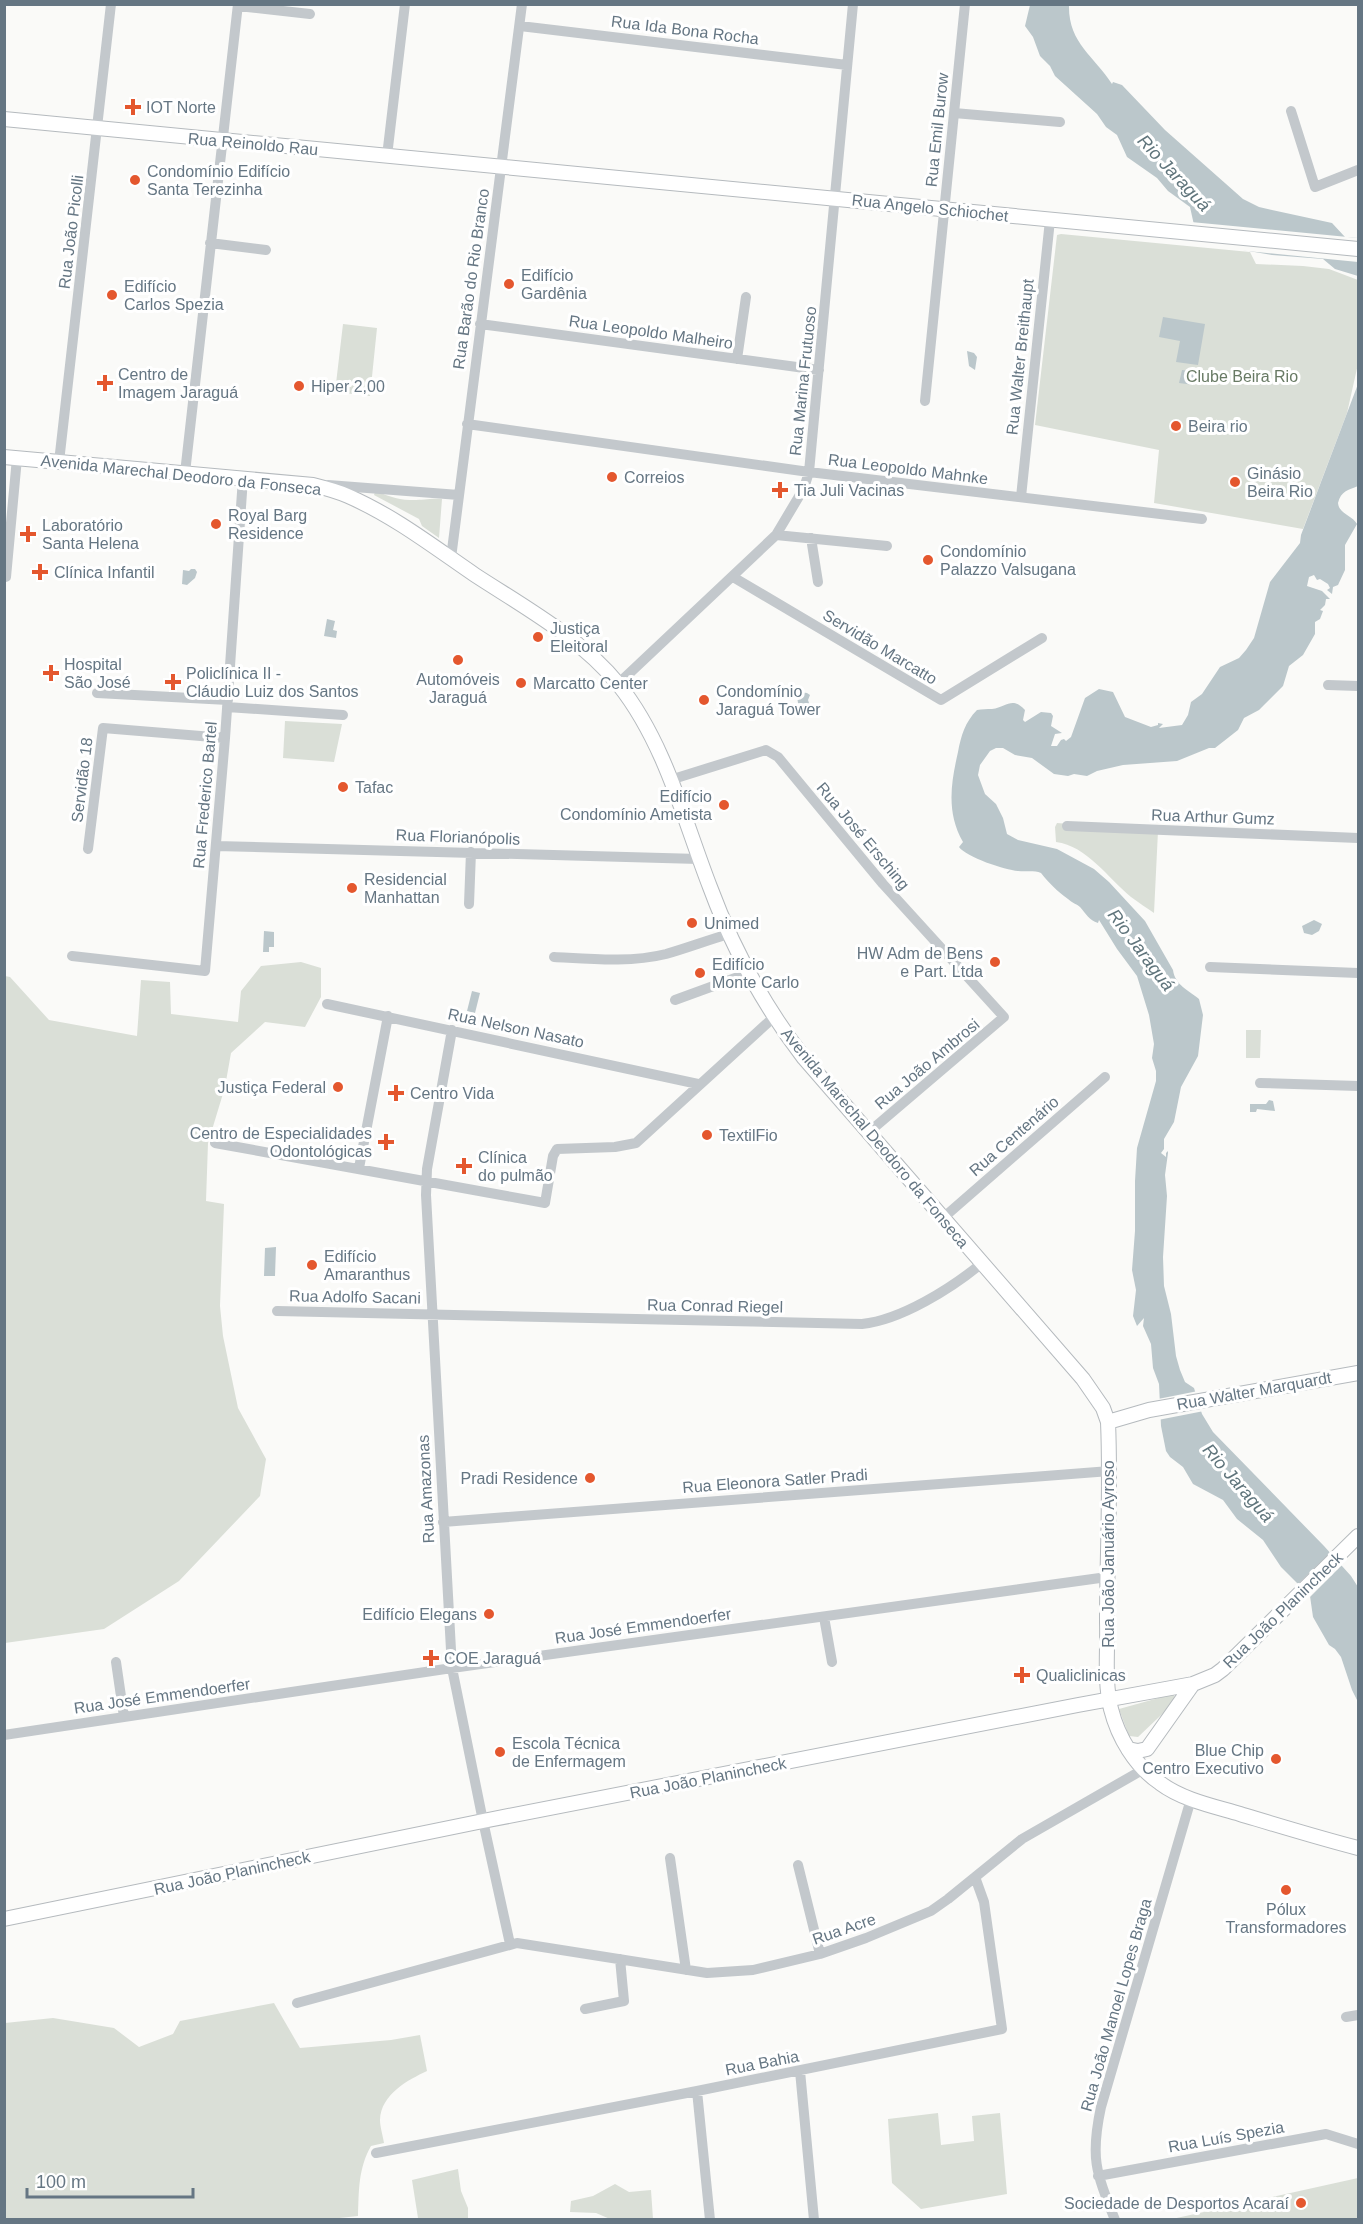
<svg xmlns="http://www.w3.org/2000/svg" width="1363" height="2224" viewBox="0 0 1363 2224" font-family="Helvetica,sans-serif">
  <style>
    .green { fill: #dadfd7 }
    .water { fill: #bbc7cb }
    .pier { fill: #fafaf8 }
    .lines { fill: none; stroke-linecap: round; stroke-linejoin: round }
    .major-casing { stroke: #b5babe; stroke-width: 16 }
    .minor { stroke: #c3c8cc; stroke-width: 10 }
    .major { stroke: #fff; stroke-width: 14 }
    .poi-dot { fill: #e4572e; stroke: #fff; stroke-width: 2 }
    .labels { text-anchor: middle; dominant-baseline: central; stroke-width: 6; stroke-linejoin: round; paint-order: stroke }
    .street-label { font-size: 16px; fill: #657683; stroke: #fff }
    .poi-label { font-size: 16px; fill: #657683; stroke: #fff; text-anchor: start }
    .park-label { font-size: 16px; fill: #687a64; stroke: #fff }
    .water-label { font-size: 18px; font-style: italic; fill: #60757c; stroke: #fff }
  </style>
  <rect width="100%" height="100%" fill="#fafaf8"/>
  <path class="green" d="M1061 234 1250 252 1256 264 1303 266 1329 269 1358 280V364L1347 413 1303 529 1154 503 1159 450 1035 425 1057 235Z
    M343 324 377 328 370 396 335 392Z
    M375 492C387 494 397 501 413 500 424 500 430 498 442 499L439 538 422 526 419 519 374 495Z
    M285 721 342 724 334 762 283 758Z
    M1057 823 1158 831 1154 913C1147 908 1139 903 1131 897 1108 878 1087 846 1056 842L1055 827Z
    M301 962 321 968V997L305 1027 265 1022 231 1053 225 1087 208 1143 206 1201 224 1204 220 1306 223 1336 238 1408 266 1459 260 1496 179 1581 104 1629 5 1643V976L10 977 49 1020 137 1036 141 980 170 982 171 1014 238 1022 241 991 261 966Z
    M1246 1030H1261L1260 1058H1246Z
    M1173 1694 1177 1700 1138 1737 1129 1736 1119 1709Z
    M274 2003 300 2048 391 2040 420 2035 427 2071C408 2080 381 2094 380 2120 380 2127 383 2136 384 2143L371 2146C358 2169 359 2191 358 2216L321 2220 5 2219V2023L53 2018 114 2028 139 2047 173 2034 180 2021Z
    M938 2113 941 2145 974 2141 972 2116 1000 2113 1007 2194 921 2209 892 2183 888 2119Z
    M458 2169 461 2191 468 2208V2219H415L418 2218 412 2180Z
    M1358 2178V2219H1172Z
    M615 2184 629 2192 651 2190 653 2219H610L596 2213 570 2212 571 2201 593 2196Z"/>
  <path class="water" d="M1030 5H1069C1068 43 1094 56 1112 84L1113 82 1122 85 1165 130 1243 199 1259 207 1272 210 1332 223 1345 237 1358 238V276L1335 269 1323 259 1272 255 1237 249 1194 225 1190 207 1168 191 1157 178 1127 157 1117 135 1106 127 1097 114 1055 76 1050 66 1040 56 1033 37 1025 26Z
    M1163 317 1205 324 1198 365 1176 362 1180 341 1159 337Z
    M967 351 974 353 977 357 975 370 969 366Z
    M1182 370 1196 372 1194 385 1179 383Z
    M1358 384V486C1348 490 1341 491 1338 503 1339 514 1352 515 1357 524L1345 545V570L1338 585 1333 587 1332 594 1327 590 1330 588 1328 584 1320 579 1317 580 1314 575 1309 577 1307 586 1322 591 1330 599H1326L1325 605 1320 610 1323 611 1320 619 1315 622V634L1303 655 1289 666 1283 686 1259 710 1244 718 1238 730 1224 741 1215 748H1209L1177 761 1123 765 1097 771 1087 776 1074 774 1068 776 1054 774 1032 758 1015 755 1003 748H996L990 751 980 765 978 775 985 794 996 804 1003 818 1007 834 1018 840 1057 849 1094 869 1109 882 1145 921 1173 970C1175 985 1188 990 1199 999L1203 1015 1198 1056 1181 1087 1174 1122 1164 1139V1149L1161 1153 1166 1157V1153L1168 1151V1153L1165 1175 1167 1196 1163 1257 1164 1286 1171 1314 1176 1356 1180 1370 1185 1382 1194 1388 1202 1414 1213 1432 1324 1546 1351 1576 1358 1587V1702L1352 1690 1341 1657 1335 1649 1329 1645 1313 1617 1310 1596 1281 1567 1263 1540 1237 1519 1223 1500 1193 1484 1183 1467 1170 1457 1166 1451 1161 1426 1159 1384 1153 1368 1151 1344 1143 1326 1144 1318 1137 1326 1133 1316 1136 1290 1132 1270 1135 1231V1181L1137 1148 1156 1081V1071L1152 1058 1154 1044 1149 1015 1137 976 1117 949 1099 920 1098 923C1089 920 1086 914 1080 907 1077 904 1072 903 1068 899 1057 891 1049 883 1041 873 1034 870 1026 872 1018 871 1005 870 966 857 959 847L963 842C946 812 951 783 958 752 961 736 965 722 977 710 982 709 987 709 992 709 1007 707 1012 696 1025 710L1023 720 1025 722 1041 712 1051 713 1053 716 1051 726 1062 733 1055 734 1051 746H1057L1061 740 1064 739 1066 741 1071 737 1085 698 1099 689 1113 692 1125 717 1151 727 1158 725V723L1163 724 1159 728 1182 725 1188 715 1191 702 1202 694 1220 667 1239 658 1246 650 1254 638 1270 582 1300 543 1301 535Z
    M191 569H195L197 572 195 578 187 585 182 584 183 570 189 571Z
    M327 619 335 621 333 630 337 631 336 638 324 636Z
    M800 692 807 693 810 695 808 700 810 706 804 708 798 703 797 696Z
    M1314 920 1322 924 1319 931 1312 935 1304 933 1302 926Z
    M264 931 274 932V947H269V952H263Z
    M472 991 480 993 475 1013 467 1011Z
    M1269 1100 1273 1101 1275 1111 1257 1109 1256 1112H1250V1104H1266Z
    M276 1247 275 1276H264L265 1248Z"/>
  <path class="pier" d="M1191 222 1358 238V262L1227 249 1198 236Z
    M1198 1391 1204 1411 1158 1420V1399Z
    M1332 1551 1344 1563 1308 1599 1296 1586Z"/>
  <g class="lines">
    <g class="major-casing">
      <path id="major" d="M4 119 1358 249
        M4 457 313 485C325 488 337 491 348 496 394 516 434 547 475 575 524 607 581 638 619 685 665 743 684 820 710 887 733 949 764 1006 804 1058L1083 1379 1103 1408 1108 1422C1111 1489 1107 1555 1107 1622 1108 1650 1104 1681 1111 1709 1118 1737 1135 1766 1160 1783 1183 1800 1213 1806 1240 1814 1280 1826 1319 1838 1358 1848
        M1108 1422 1149 1410 1358 1373
        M1128 1749 1138 1751 1147 1749 1193 1684
        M4 1919 483 1821 1078 1705 1193 1684 1215 1675 1223 1669 1358 1536"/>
    </g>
    <path class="minor" d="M238 6 310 14
      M520 26 847 65
      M1291 111 1315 187 1358 170
      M954 113 1060 122
      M387 156 405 4
      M210 243 266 250
      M480 324 819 370
      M737 359 746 297
      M925 401 965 4
      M467 424 809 472 1202 519
      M59 462 111 4
      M185 473 238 4
      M328 485 459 495
      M1021 497 1050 220
      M776 535 887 546
      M811 538 818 582
      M451 558 522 4
      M6 577 17 458
      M733 577 941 700 1042 638
      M618 684 776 535 804 488 809 472 813 429 853 4
      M1328 685 1358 686
      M97 693 228 700
      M227 707 343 715
      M670 780 766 750 778 757 883 884 1004 1017 869 1132
      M1067 826 1358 838
      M216 846 699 859
      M88 849 103 728 225 738
      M469 904 471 852
      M72 956 205 971 225 738 243 478
      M554 957C591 959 630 963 666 954 687 948 708 940 729 934
      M1210 967 1358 973
      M675 1000 749 973
      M327 1004 698 1084
      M452 1030 427 1169 426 1195 452 1668 483 1821 510 1944
      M1260 1083 1358 1086
      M215 1143 545 1203 553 1156 557 1149 615 1147 636 1143 774 1017
      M359 1168 388 1016
      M943 1218 1105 1077
      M277 1311 862 1324C901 1320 952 1288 982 1263
      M443 1522 1110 1471
      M824 1617 832 1662
      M116 1662 124 1717
      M4 1735 452 1668 1107 1577
      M670 1858 686 1970
      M798 1865 820 1954
      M297 2003 517 1943 707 1973 753 1970 820 1954 866 1938 931 1911 948 1899 1022 1839 1144 1769
      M585 2009 624 2001 620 1959
      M1346 2017 1358 2015
      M800 2071 814 2220
      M697 2091 710 2220
      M376 2153 697 2091 1002 2029 984 1902 975 1877
      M1098 2176 1326 2134 1358 2144
      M1115 2220C1096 2172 1090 2158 1101 2107L1191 1799"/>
    <use href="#major" class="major"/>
  </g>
  <g class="poi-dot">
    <path d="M130 98h6v6h6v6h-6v6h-6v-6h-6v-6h6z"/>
    <circle cx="135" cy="180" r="6"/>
    <circle cx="509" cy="284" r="6"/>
    <circle cx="112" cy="295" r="6"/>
    <path d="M102 374h6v6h6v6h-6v6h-6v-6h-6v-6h6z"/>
    <circle cx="299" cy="386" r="6"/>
    <circle cx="1176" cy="426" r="6"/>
    <circle cx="612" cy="477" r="6"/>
    <circle cx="1235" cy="482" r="6"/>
    <path d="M777 481h6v6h6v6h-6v6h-6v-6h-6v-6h6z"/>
    <circle cx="216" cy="524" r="6"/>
    <path d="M25 525h6v6h6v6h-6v6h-6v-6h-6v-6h6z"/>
    <circle cx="928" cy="560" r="6"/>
    <path d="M37 563h6v6h6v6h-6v6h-6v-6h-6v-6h6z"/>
    <circle cx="538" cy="637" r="6"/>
    <circle cx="458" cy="660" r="6"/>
    <path d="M48 664h6v6h6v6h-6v6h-6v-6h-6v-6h6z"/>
    <path d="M170 673h6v6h6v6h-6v6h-6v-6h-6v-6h6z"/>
    <circle cx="521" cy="683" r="6"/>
    <circle cx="704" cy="700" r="6"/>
    <circle cx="343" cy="787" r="6"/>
    <circle cx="724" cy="805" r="6"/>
    <circle cx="352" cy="888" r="6"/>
    <circle cx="692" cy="923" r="6"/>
    <circle cx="995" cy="962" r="6"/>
    <circle cx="700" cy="973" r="6"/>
    <circle cx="338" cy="1087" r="6"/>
    <path d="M393 1084h6v6h6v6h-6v6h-6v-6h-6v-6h6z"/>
    <circle cx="707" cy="1135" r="6"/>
    <path d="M383 1133h6v6h6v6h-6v6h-6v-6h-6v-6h6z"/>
    <path d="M461 1157h6v6h6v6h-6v6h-6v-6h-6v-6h6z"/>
    <circle cx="312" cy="1265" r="6"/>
    <circle cx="590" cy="1478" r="6"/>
    <circle cx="489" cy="1614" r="6"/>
    <path d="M428 1649h6v6h6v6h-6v6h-6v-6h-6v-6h6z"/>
    <path d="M1019 1666h6v6h6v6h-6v6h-6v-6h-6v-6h6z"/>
    <circle cx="500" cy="1752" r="6"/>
    <circle cx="1276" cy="1759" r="6"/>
    <circle cx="1286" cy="1890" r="6"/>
    <circle cx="1301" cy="2203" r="6"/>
  </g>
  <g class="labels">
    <g class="street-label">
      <text transform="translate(685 30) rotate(7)">Rua Ida Bona Rocha</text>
      <text transform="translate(937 130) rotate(-84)">Rua Emil Burow</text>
      <text transform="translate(253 144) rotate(5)">Rua Reinoldo Rau</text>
      <text transform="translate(930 208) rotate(6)">Rua Angelo Schiochet</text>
      <text transform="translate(71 232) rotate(-83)">Rua João Picolli</text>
      <text transform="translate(471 279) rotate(-82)">Rua Barão do Rio Branco</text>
      <text transform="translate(651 332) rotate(8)">Rua Leopoldo Malheiro</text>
      <text transform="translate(1020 357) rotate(-84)">Rua Walter Breithaupt</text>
      <text transform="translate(803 381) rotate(-84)">Rua Marina Frutuoso</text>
      <text transform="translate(908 469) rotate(7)">Rua Leopoldo Mahnke</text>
      <text transform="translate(181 475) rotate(6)">Avenida Marechal Deodoro da Fonseca</text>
      <text transform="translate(880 647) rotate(31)">Servidão Marcatto</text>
      <text transform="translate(82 780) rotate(-83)">Servidão 18</text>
      <text transform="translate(205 795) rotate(-85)">Rua Frederico Bartel</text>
      <text transform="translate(1213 817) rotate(2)">Rua Arthur Gumz</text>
      <text transform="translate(863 836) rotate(50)">Rua José Ersching</text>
      <text transform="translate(458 837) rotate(2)">Rua Florianópolis</text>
      <text transform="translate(516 1028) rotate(12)">Rua Nelson Nasato</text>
      <text transform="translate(927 1064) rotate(-40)">Rua João Ambrosi</text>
      <text transform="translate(1014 1136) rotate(-41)">Rua Centenário</text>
      <text transform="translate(875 1138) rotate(50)">Avenida Marechal Deodoro da Fonseca</text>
      <text transform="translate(355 1297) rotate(1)">Rua Adolfo Sacani</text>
      <text transform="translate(715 1306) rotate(1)">Rua Conrad Riegel</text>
      <text transform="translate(1254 1391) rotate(-10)">Rua Walter Marquardt</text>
      <text transform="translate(775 1481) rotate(-4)">Rua Eleonora Satler Pradi</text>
      <text transform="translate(426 1489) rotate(-93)">Rua Amazonas</text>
      <text transform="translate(1108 1554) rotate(-90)">Rua João Januário Ayroso</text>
      <text transform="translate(1283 1610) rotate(-44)">Rua João Planincheck</text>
      <text transform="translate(643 1626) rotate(-8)">Rua José Emmendoerfer</text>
      <text transform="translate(162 1696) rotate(-8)">Rua José Emmendoerfer</text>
      <text transform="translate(708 1778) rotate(-11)">Rua João Planincheck</text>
      <text transform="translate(232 1873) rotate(-12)">Rua João Planincheck</text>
      <text transform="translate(844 1929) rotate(-19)">Rua Acre</text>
      <text transform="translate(1116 2005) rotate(-74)">Rua João Manoel Lopes Braga</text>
      <text transform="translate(762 2063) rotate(-11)">Rua Bahia</text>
      <text transform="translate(1226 2137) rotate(-10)">Rua Luís Spezia</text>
    </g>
    <g class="poi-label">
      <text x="146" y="107">IOT Norte</text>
      <text x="147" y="171">Condomínio Edifício<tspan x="147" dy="18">Santa Terezinha</tspan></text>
      <text x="521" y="275">Edifício<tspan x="521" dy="18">Gardênia</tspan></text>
      <text x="124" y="286">Edifício<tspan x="124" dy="18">Carlos Spezia</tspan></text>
      <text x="118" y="374">Centro de<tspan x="118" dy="18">Imagem Jaraguá</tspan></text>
      <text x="311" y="386">Hiper 2,00</text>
      <text x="1188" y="426">Beira rio</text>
      <text x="1247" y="473">Ginásio<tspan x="1247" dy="18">Beira Rio</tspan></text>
      <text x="624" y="477">Correios</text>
      <text x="794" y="490">Tia Juli Vacinas</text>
      <text x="228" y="515">Royal Barg<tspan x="228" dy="18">Residence</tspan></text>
      <text x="42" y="525">Laboratório<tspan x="42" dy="18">Santa Helena</tspan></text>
      <text x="940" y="551">Condomínio<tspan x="940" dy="18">Palazzo Valsugana</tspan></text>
      <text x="54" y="572">Clínica Infantil</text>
      <text x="550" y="628">Justiça<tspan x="550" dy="18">Eleitoral</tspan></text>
      <text x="64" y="664">Hospital<tspan x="64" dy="18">São José</tspan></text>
      <text x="186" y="673">Policlínica II -<tspan x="186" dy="18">Cláudio Luiz dos Santos</tspan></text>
      <text x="458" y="679" text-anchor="middle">Automóveis<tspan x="458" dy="18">Jaraguá</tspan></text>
      <text x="533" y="683">Marcatto Center</text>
      <text x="716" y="691">Condomínio<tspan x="716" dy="18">Jaraguá Tower</tspan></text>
      <text x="355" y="787">Tafac</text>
      <text x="712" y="796" text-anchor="end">Edifício<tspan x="712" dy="18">Condomínio Ametista</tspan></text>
      <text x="364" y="879">Residencial<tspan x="364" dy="18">Manhattan</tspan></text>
      <text x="704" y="923">Unimed</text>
      <text x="983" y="953" text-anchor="end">HW Adm de Bens<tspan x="983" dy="18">e Part. Ltda</tspan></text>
      <text x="712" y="964">Edifício<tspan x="712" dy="18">Monte Carlo</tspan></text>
      <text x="326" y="1087" text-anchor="end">Justiça Federal</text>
      <text x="410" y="1093">Centro Vida</text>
      <text x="372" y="1133" text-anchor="end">Centro de Especialidades<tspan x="372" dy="18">Odontológicas</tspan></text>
      <text x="719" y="1135">TextilFio</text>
      <text x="478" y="1157">Clínica<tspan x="478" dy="18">do pulmão</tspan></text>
      <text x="324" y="1256">Edifício<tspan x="324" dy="18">Amaranthus</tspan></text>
      <text x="578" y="1478" text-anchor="end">Pradi Residence</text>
      <text x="477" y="1614" text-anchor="end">Edifício Elegans</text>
      <text x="444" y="1658">COE Jaraguá</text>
      <text x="1036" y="1675">Qualiclinicas</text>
      <text x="512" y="1743">Escola Técnica<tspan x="512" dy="18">de Enfermagem</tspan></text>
      <text x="1264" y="1750" text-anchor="end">Blue Chip<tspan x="1264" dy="18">Centro Executivo</tspan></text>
      <text x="1286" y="1909" text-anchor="middle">Pólux<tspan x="1286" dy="18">Transformadores</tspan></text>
      <text x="1289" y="2203" text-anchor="end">Sociedade de Desportos Acaraí</text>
    </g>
    <g class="park-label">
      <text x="1242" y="376">Clube Beira Rio</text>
    </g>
    <g class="water-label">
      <text transform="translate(1174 173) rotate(47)">Rio Jaraguá</text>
      <text transform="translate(1141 950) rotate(53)">Rio Jaraguá</text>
      <text transform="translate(1238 1483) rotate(49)">Rio Jaraguá</text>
    </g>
  </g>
  <rect width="1363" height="2224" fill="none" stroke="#657683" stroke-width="12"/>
  <path d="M27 2188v9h166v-9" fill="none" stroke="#657683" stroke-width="3"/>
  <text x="36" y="2188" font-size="18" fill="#657683" stroke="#ffffff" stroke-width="4.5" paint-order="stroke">100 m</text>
</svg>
